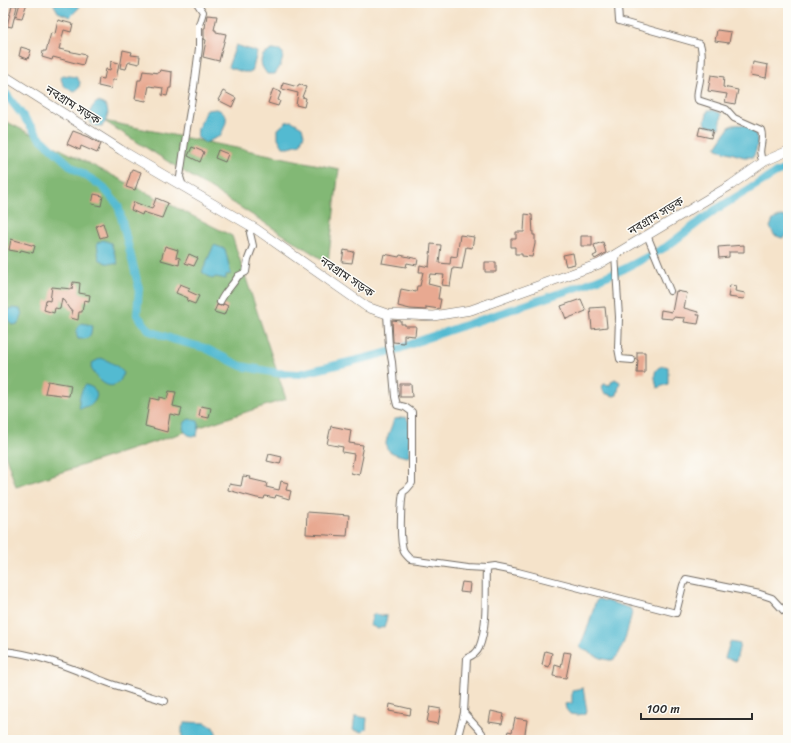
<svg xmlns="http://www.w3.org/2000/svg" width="791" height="743" viewBox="0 0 791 743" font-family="Sriracha,'Noto Sans Bengali',sans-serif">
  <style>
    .forest { fill: #82b875; stroke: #567250 }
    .water { fill: #53bad1; stroke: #3f727e }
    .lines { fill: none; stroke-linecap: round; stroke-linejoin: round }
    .canal { stroke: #53bad1; stroke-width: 8 }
    .building { fill: #e8a991 }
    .minor-casing { stroke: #726b63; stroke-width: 8 }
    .secondary-casing { stroke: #726b63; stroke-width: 10 }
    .minor { stroke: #fff; stroke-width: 6 }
    .secondary { stroke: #fff; stroke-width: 9 }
    .labels { text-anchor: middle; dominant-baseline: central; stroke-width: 3; stroke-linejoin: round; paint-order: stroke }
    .street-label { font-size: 12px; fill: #2b2b2b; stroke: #fdfcf7 }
  </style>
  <rect width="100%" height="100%" fill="#fdfcf7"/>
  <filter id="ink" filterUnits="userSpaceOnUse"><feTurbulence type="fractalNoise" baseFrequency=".025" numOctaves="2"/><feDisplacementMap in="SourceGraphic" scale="8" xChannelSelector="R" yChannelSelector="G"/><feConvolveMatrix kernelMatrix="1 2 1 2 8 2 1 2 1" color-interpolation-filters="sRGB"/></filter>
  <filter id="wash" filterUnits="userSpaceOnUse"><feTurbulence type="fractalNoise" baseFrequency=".012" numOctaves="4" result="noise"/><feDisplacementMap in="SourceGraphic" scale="16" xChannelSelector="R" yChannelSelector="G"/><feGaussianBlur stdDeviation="0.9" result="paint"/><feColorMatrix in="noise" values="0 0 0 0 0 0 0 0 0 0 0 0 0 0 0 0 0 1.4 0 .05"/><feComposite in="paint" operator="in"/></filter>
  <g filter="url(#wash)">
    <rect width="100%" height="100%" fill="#f5e3ca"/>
    <path class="forest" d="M3 120 232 236 286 399 16 487 3 448Z
      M104 121 339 169 328 263Z"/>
    <path class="water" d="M55 3H79L78 9 70 17 58 12 54 5Z
      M236 45 257 52 252 72H243L228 67Z
      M272 50H280L283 53C283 62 280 67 275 74H267C262 67 259 63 263 55Z
      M63 75 76 77 80 82 79 88 75 91C68 90 62 86 61 78Z
      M97 102C111 103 110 118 102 126H96L91 124C88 114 90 108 97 102Z
      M216 109C232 113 226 125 220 136L205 143 197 137 198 128 206 110Z
      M708 110H713L722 114 720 128 706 125 705 121Z
      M292 121 302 127 304 135 300 144 289 147H283L278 138V129L286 122Z
      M733 125C755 122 763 139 753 157H744L717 149 716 147 730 126Z
      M781 216 788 218V235L782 238 774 235 770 227 773 220Z
      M103 240 111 243 118 264 106 263 99 259 97 243Z
      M214 245 225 249 231 274 226 275V279L216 277 212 279 202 272Z
      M13 308 20 309C23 315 22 319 18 324L12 325 8 319V310Z
      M81 323 92 325 91 333 89 337 84 339H78C75 332 77 328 81 323Z
      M101 358C111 362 117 365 124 373 122 376 121 380 119 382 108 393 96 377 91 368L92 363Z
      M665 366 668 367V384L657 388C655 378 651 367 665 366Z
      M615 379 620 382 617 395 614 396 604 393 602 387 604 384 610 385 612 381Z
      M85 385C96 387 101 395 92 404 89 406 84 407 80 409 77 400 81 392 85 385Z
      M406 417 409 422V456L407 457C378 451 385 445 393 422L395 419Z
      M189 419 198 421 199 425 197 436C190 437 185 434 183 428L185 422Z
      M599 599 630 608 632 612C630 621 622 658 612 660 603 661 590 652 582 649L580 646 589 624 595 603 597 600Z
      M373 614 387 616 386 621 384 627 378 629 370 625Z
      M730 642 740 644 736 661 725 658Z
      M583 688 587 711 584 714 577 715 570 714 566 709 565 704 572 703V690Z
      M355 716 367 718 366 729 363 732 353 730Z
      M186 722 206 723 214 728 219 740H182V727Z"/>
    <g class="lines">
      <path class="canal" d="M3 90 39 137 72 167 102 186 118 205 139 288 137 315 150 331 175 340 205 348 241 366 277 373 299 374 374 356 399 349 427 338 581 286 624 269 666 247 715 210 776 173 788 168"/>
    </g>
    <g id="blocks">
      <path class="building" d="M20 3H27L22 18 16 17Z
        M12 5 17 6 12 27 7 26Z
        M207 15 217 16 214 30H216V32L226 34 219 61 203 57 206 40 204 39V28H205Z
        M58 20 73 24 71 32 64 30 59 49 86 55 83 65 53 57 52 60 42 57 43 51H46L51 33 55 34Z
        M717 30 731 32 729 43 715 41Z
        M21 47 31 50 28 59 19 56Z
        M123 50 132 52 131 55 140 56 139 64 130 62 128 63 126 69 120 68Z
        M111 61 119 63 116 80H112L111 89 98 86 99 78 104 79 106 69 110 70Z
        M753 62 768 65 766 78 751 75Z
        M160 70 172 72 171 88H169L167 96 162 95 163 88 149 86 146 101 135 99 138 80H141L143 71 159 73Z
        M711 75 724 77 723 87 738 90 735 104 725 102 727 94 708 91Z
        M283 83 298 87 299 84 306 87 302 97 306 98 304 107 296 105 298 93 282 89Z
        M273 89 281 92 278 100 280 101 278 106 268 103Z
        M223 91 236 98 232 107 218 100Z
        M700 127 713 130 711 138 698 135Z
        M73 131 89 137 101 144 97 153 81 146 80 150 67 144Z
        M192 147 204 152 200 162 188 156Z
        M218 150 228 154 225 162 215 158Z
        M132 169 141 172 135 190 126 187Z
        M94 194 103 196 101 206 92 204Z
        M156 198 168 203 162 218 143 212 142 215 131 210 134 202 152 209Z
        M525 214 532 215 533 235H535V244L532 257 522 256V254H515V247H511V239H516V232H524Z
        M103 223 107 236 100 238 96 226Z
        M460 235 474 237 472 248 466 247 462 269 453 268 450 286 442 285 444 275 430 274 428 284 440 287 438 299H441L439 309 426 307V310L410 309 398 306 401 289 416 292 417 286H420L423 272H419L420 265 429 267 431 244 441 245 439 263 450 264 451 256 457 257Z
        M581 236H592V246H581Z
        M11 239 35 246 33 253 21 250 20 252 9 250Z
        M603 242 606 253 595 259 593 256 597 254 594 245Z
        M744 245V252H729V257L719 258 718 247Z
        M165 246 178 250 176 257 180 258 179 265 161 260Z
        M344 250 354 252 352 263 342 262Z
        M573 253 575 264 566 266 563 255Z
        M189 254 198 258 194 266 185 263Z
        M384 254 399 257 400 255 418 259 417 265 407 263 406 267 382 263Z
        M485 262H496V272H485Z
        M73 282 80 283 79 293 90 295 89 301 84 300 82 312H79L78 320 71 318 73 310H70L62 298 60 309 55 308 54 313 44 310 46 300 50 301 52 287 72 289Z
        M180 284 190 288 188 291 199 296 195 304 187 301 188 298 176 293Z
        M730 285 736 286 735 291 745 293 744 299 728 297Z
        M676 291 687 293 684 308 698 312 697 315H700L698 324 684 322 685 318 673 317V319L660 318 661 310 672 312Z
        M581 299 586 311 566 319 561 306Z
        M224 304 228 306 224 315 214 312 217 305 221 306Z
        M605 307 607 327 592 329 590 308Z
        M392 320 401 321V324H405V326H416L415 336 404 335V343L393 342Z
        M637 352H645V373H637L638 360H637Z
        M48 381 71 385 69 396 45 393Z
        M400 384H411L412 397H400Z
        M169 391 176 392 173 406 182 408 180 416 170 414 167 432 145 426 150 398 159 400V397L167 399Z
        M201 406 211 408 209 418 199 416Z
        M331 426 351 430 349 443 363 445 361 455 363 456 359 475 351 473 354 454 342 452 343 447 327 444Z
        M269 454 282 457 280 464 267 461Z
        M243 476 251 477 250 479 267 483 266 487 279 490 281 481 288 483 286 490 291 491 289 499 276 495 275 498 265 496 264 499 257 498 228 490 229 484 241 486Z
        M307 512 349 515 347 536 306 534Z
        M462 582 470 583 469 593 460 592Z
        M545 651 552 653 549 667 542 665Z
        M564 652 571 653 566 678 553 676 555 665 561 667Z
        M390 704 411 709 410 715 389 711Z
        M430 707 441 709 438 724 427 722Z
        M491 711 504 714 502 724 489 722Z
        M515 718 527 720 524 740 506 738 508 731 512 732Z"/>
    </g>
  </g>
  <g filter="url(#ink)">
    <use href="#blocks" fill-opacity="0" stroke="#726b63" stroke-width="1"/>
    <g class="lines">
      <g class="minor-casing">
        <path id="minor" d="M617 3 618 6 619 21 700 44C704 54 701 70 700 80 699 87 696 94 698 100L726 109 734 118 761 130C765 142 756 149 763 162
          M183 186 180 177 187 128 194 87 199 48V25L203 12 197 3
          M647 235 670 291
          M615 254 619 317 618 348 620 359 632 360
          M220 302C224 292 234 284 238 276L246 272 248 259 253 246 250 233 253 227
          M387 314 389 346 392 362 395 397 397 405 405 407 412 412V483L407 489 403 492C401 505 399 541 404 552 405 554 408 557 410 559L467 567 486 568C485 591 488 627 479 648 477 653 472 656 467 658L464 713 457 740
          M486 568 493 567 518 572 676 613 683 585 686 579 760 594 772 598 784 611
          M3 651C39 654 73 669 106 682 126 689 146 695 165 701
          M464 713 482 733 483 740"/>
      </g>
      <g class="secondary-casing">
        <path id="secondary" d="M3 75 121 150 256 229 367 307 387 314 433 316 471 310 599 264 731 185 765 161 788 151"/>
      </g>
      <use href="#minor" class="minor"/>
      <use href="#secondary" class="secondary"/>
    </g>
  </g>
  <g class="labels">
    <g class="street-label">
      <text transform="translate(73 105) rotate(32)">নবগ্রাম সড়ক</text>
      <text transform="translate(656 216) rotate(-31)">নবগ্রাম সড়ক</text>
      <text transform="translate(347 277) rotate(34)">নবগ্রাম সড়ক</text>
    </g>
  </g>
  <rect width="791" height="743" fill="none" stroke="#fdfcf7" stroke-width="16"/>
  <path d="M641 713v6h111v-6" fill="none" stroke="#2b2b2b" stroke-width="2"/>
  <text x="647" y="713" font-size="12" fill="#2b2b2b" stroke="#fdfcf7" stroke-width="3" paint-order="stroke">100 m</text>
</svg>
